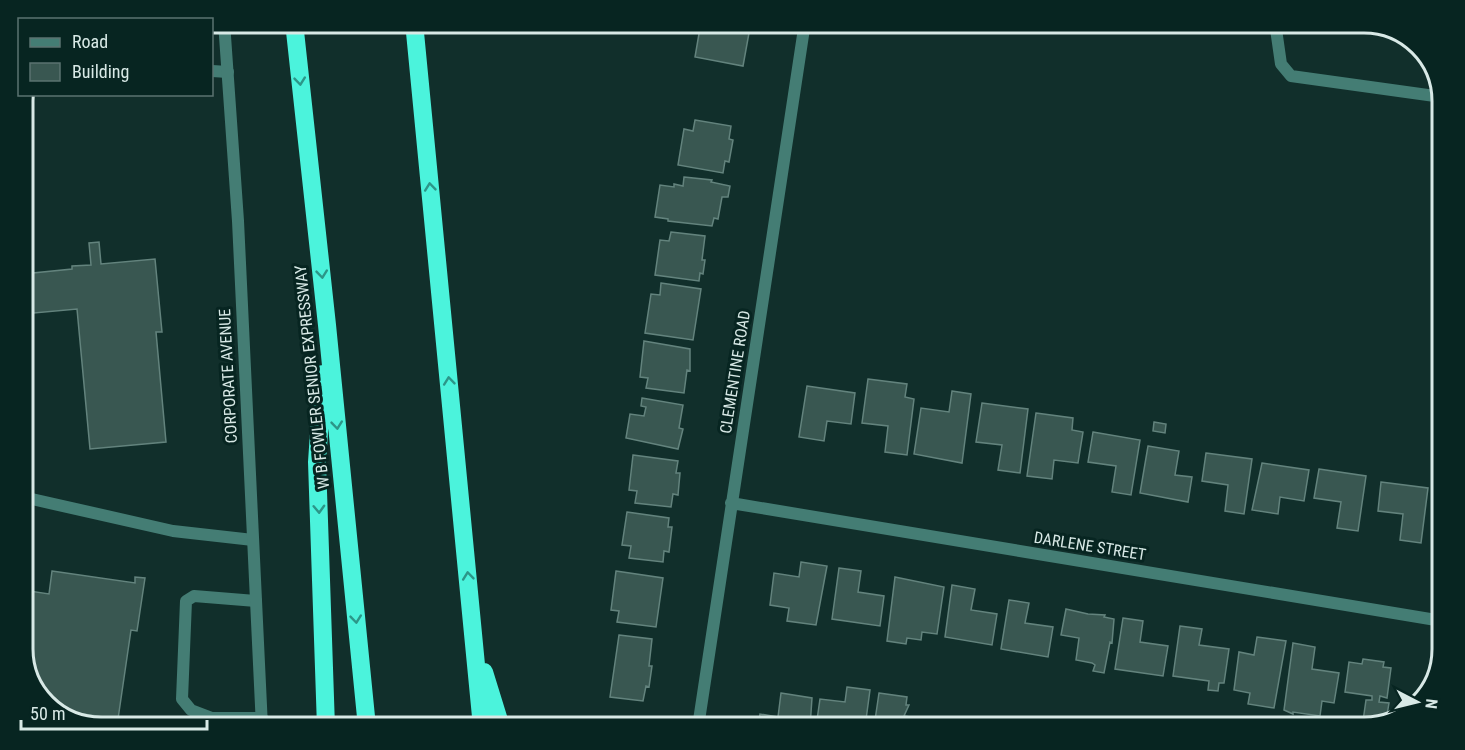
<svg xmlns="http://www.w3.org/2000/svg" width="1465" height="750" viewBox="0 0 1465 750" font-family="'Roboto Condensed',sans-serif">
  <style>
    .building { fill: #395751; stroke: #63837d; stroke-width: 1.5 }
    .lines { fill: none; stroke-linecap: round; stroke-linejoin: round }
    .service { stroke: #447d74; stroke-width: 12 }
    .minor { stroke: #447d74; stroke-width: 12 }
    .tertiary { stroke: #447d74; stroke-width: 12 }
    .motorway { stroke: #4bf3dc; stroke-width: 18 }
    .oneway { stroke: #2c9688 }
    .labels { text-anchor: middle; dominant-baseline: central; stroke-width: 6; stroke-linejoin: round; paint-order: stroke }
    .street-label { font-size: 16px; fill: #d8e9e6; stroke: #072521 }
    .rim { fill: none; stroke: #d8e9e6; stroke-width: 3 }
  </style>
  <rect width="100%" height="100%" fill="#112f2b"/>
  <path class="building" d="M701 22H751L743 66 695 57Z
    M695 120 731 126 729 139 733 140 729 162 725 161 723 173 678 165 684 129 693 131Z
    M684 177 712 180 711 182 730 186 728 197H722L718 219 714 218 712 226 668 221V219L655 217 660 185 674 187V184L683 186Z
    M671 232 705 236 702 260H705L703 274 700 273 699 281 655 275 660 240 669 241Z
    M99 242 101 264 155 259 162 332H156L166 442 90 449 77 309 23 314V274L72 269V266L91 265 89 243Z
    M661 283 701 289 693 340 645 333 651 294 660 295Z
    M644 341 690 349V371L687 370 684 393 646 388 648 378 640 377Z
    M868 379 907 384 905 397 914 399 907 455 885 452 888 426 862 423Z
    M807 386 855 393 851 424 827 421 824 441 799 437Z
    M952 391 971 394 962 463 914 454 921 408 949 412Z
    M642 398 683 405 679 428 683 429 678 449 626 438 630 414 644 416 646 407 641 406Z
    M982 403 1028 409 1020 473 998 470 1002 445 976 442Z
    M1036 413 1073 418 1072 430 1083 432 1078 463 1054 460 1052 479 1027 476Z
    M1154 422 1166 424 1165 433 1153 431Z
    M1093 432 1140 440 1131 495 1112 492 1116 466 1088 462Z
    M1148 446 1179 451 1175 475 1192 477 1188 502 1140 493Z
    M1206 453 1252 459 1244 514 1225 511 1228 485 1202 481Z
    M633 455 678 461 676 473H680L678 495 673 494 671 507 635 503 637 491 629 490Z
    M1262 463 1309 470 1304 501 1280 497 1278 514 1252 510Z
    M1319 469 1366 476 1358 531 1337 528 1341 502 1314 498Z
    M1381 482 1428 488 1421 543 1400 540 1403 514 1378 511Z
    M627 512 669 518 668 527H672L669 552 664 551 663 562 629 558 631 546 622 545Z
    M801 562 827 566 816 625 787 621 789 608 770 605 774 573 799 577Z
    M839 568 861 571 858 592 884 596 880 626 832 619Z
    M52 571 135 583V577L145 578 137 631 131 630 118 719 55 710 36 692 35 684H33L23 654V590L49 594Z
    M616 571 663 578 656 627 617 622 619 611 611 610Z
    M895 577 944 587 937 634 922 632 921 640 907 638 906 644 887 641Z
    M952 585 975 589 971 610 997 614 992 645 945 637Z
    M1009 600 1029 603 1025 623 1053 627 1048 657 1001 649Z
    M1066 609 1088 614 1105 615 1104 617 1114 619 1112 643 1110 642 1104 673 1093 671 1095 665 1092 663 1076 660 1079 638 1061 635Z
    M1123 618 1143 621 1140 642 1168 646 1163 676 1115 669Z
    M1180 626 1202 629 1199 645 1229 649 1224 683H1219L1218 691 1208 690 1209 681 1173 676Z
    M619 635 652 639 649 666H652L649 687 646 686 643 701 610 697Z
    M1257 637 1286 641 1274 708 1248 704 1250 693 1234 690 1239 652 1254 655Z
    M1293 643 1315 647 1312 669 1339 673 1334 703 1322 701 1320 716 1293 712V714L1284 710Z
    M1363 659 1384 662 1383 667 1391 668 1387 698 1380 696 1379 702 1389 703 1386 721 1379 723 1363 721 1366 700H1372V696L1345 692 1349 662 1362 664Z
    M847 687 870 690 865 727H816L820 699 845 702Z
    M781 693 812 698 810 727H758L760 714 778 717Z
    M879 693 907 697 906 705H909L904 716 924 719 922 727H874Z
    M934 719 978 724 981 727H933Z"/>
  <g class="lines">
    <path class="service" d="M212 71 228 72
      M23 497 173 531 253 540
      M256 601 194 596 186 601 182 699 191 710 212 718H262"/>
    <path class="minor" d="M1275 22 1281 64 1291 76 1442 97
      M731 503 1442 621
      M698 727 805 22"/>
    <path class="tertiary" d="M224 22 238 221 262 727"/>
    <path class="motorway" d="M294 22 327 325 367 727
      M414 22 482 727
      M323 374 317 462 326 727
      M484 672 501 727"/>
  </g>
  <defs><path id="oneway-chevron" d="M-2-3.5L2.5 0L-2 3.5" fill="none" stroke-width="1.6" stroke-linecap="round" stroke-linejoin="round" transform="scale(1.5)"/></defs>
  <g class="oneway">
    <use href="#oneway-chevron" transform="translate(300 81) rotate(84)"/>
    <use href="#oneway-chevron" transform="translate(430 187) rotate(-96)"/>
    <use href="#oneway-chevron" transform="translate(322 274) rotate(84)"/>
    <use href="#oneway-chevron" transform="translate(449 381) rotate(-96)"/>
    <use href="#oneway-chevron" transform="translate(337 425) rotate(84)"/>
    <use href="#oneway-chevron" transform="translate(319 509) rotate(88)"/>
    <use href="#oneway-chevron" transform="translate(468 576) rotate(-96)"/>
    <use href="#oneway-chevron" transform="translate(356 619) rotate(84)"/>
  </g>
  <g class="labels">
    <g class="street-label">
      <text transform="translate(735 372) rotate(-81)">CLEMENTINE ROAD</text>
      <text transform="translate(228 376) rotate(-93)">CORPORATE AVENUE</text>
      <text transform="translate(312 377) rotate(-96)">W B FOWLER SENIOR EXPRESSWAY</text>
      <text transform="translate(1090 546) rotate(9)">DARLENE STREET</text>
    </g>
  </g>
  <path d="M0 0H1465V750H0ZM101 33H1364A68 68 0 0 1 1432 101V649A68 68 0 0 1 1364 717H101A68 68 0 0 1 33 649V101A68 68 0 0 1 101 33Z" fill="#072521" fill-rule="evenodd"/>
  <path class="rim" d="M101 33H1364A68 68 0 0 1 1432 101V649A68 68 0 0 1 1364 717H101A68 68 0 0 1 33 649V101A68 68 0 0 1 101 33Z"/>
  <rect x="18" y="18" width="195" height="78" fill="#072521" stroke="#5b7370" stroke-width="1.5"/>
  <rect x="30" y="38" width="30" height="9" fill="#447d74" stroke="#5b7370" stroke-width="1.5"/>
  <text x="72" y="48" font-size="18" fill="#d8e9e6">Road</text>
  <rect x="30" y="63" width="30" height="18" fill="#395751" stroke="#5b7370" stroke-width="1.5"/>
  <text x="72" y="78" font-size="18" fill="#d8e9e6">Building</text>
  <g transform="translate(1417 702) rotate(97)" stroke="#072521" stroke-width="4.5" paint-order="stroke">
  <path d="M0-4.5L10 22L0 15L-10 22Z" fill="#d8e9e6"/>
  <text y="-9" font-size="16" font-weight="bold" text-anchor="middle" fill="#d8e9e6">N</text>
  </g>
  <path d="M21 720v9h186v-9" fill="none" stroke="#d8e9e6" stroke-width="3"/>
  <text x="30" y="720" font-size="18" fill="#d8e9e6" stroke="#072521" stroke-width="4.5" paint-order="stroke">50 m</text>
</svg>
